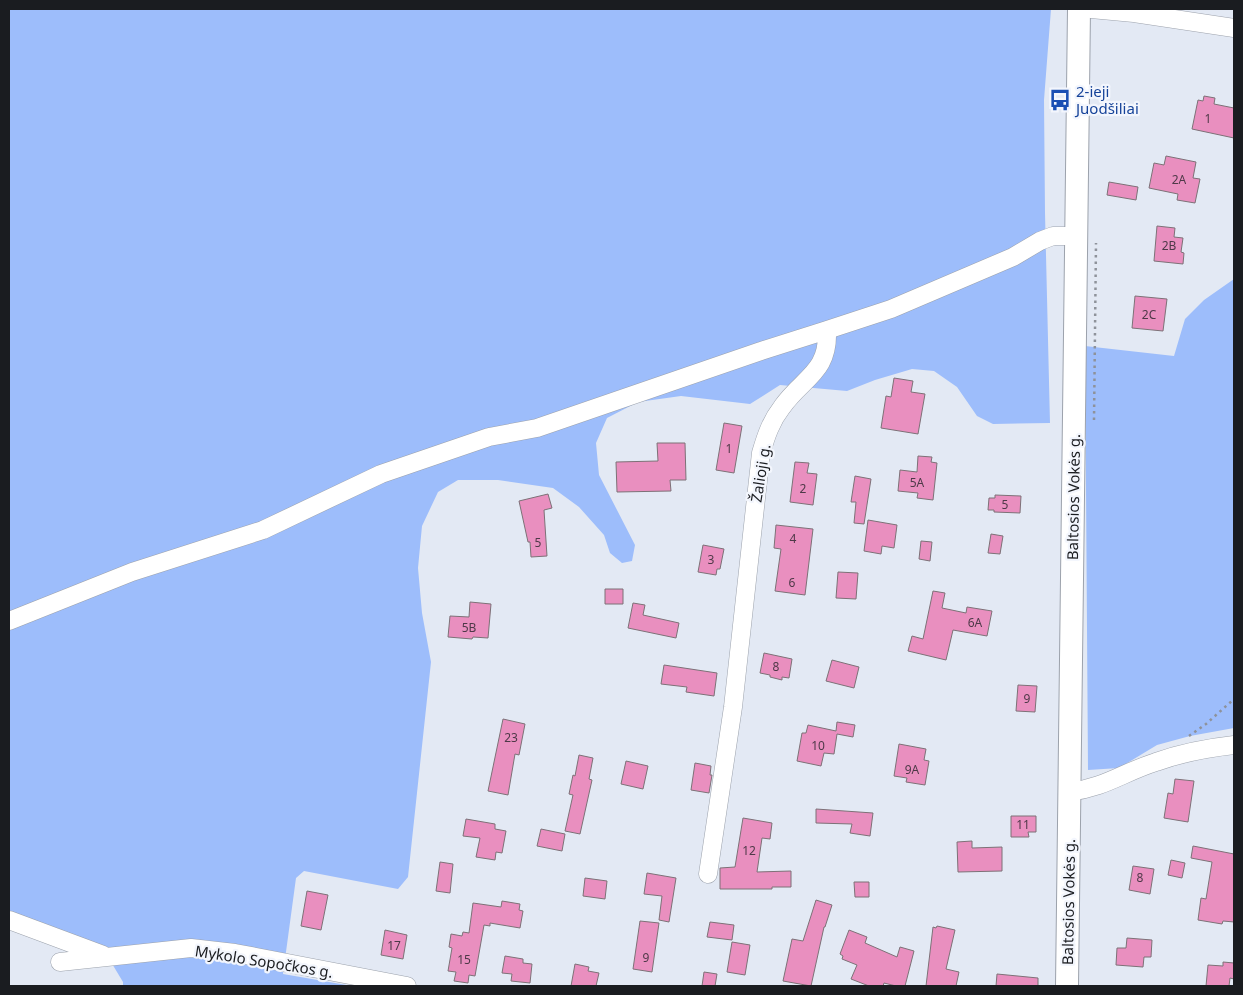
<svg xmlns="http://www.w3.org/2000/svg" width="1243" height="995" viewBox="0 0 1243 995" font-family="'Noto Sans',sans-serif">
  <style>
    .green { fill: #9dbdfb }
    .building { fill: #e98fbf; stroke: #7d7177 }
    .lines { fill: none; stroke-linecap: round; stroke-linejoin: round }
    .minor-casing { stroke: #9ca2ac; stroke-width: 19 }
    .major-casing { stroke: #9ca2ac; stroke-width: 24 }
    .path { stroke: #8e929a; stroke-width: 2.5; stroke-dasharray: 2.5 4; stroke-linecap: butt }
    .minor { stroke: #fff; stroke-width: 18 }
    .major { stroke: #fff; stroke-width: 22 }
    .labels { text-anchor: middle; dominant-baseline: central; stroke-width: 4.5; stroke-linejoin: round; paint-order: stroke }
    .number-label { font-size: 12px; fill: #4e3948 }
    .transit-label { font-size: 15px; fill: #164399; stroke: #f3f6fd; text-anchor: start }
    .street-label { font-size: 15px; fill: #1a1c20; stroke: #f3f6fd }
  </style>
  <rect width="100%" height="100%" fill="#e3e9f4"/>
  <path class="green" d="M9 9H1051L1044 100 1045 213 1050 423 993 424 977 416 957 387 934 371 912 369 875 380 847 391 780 385 750 404 681 396 638 402 607 418 596 443 599 475 635 545 632 561 622 563 610 553 604 535 579 507 553 488 498 480H458L438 492 422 526 418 568 422 613 431 662 408 877 398 889 304 871 296 878 283 974 352 986H123V982L108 957 9 916Z
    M1234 279V728L1190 736 1157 745 1119 768 1088 770 1085 346 1174 356 1185 319 1204 300Z"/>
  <path class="building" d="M1204 96 1215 98 1214 104 1234 108V138L1192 129 1198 100 1203 101Z
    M1166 156 1196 162 1193 178 1200 179 1195 203 1177 200 1178 194 1149 188 1154 163 1164 165Z
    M1109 182 1138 187 1136 200 1107 195Z
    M1157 226 1175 228 1174 237 1183 238 1181 252 1184 253 1183 264 1154 261Z
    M1135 296 1167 299 1163 331 1132 328Z
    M894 378 913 381 911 392 925 394 918 434 881 428 886 396 891 397Z
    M724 423 742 426 734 473 716 470Z
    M657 443H685L686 480H670L671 491 617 492 616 462 658 461Z
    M918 456 932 457 931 462 937 463 933 500 917 498 918 493 898 491 900 470 917 472Z
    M795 462 809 463 807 473 817 474 813 505 790 502Z
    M855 476 871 479 864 524 854 523 856 502H851Z
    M548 494 552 508 544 510 547 556 531 557 530 542H528L519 501Z
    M995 495 1021 496 1020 513 994 512V510H988L989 498H995Z
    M868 520 897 525 894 548 882 546 881 554 864 551Z
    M776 525 813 529 805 595 775 591 781 549 774 548Z
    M991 534 1003 536 1000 554 988 553Z
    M921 541 932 542 930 561 919 559Z
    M703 545 724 549 720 569H717L716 575 698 572Z
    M838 572 858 573 856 599 836 598Z
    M605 589H623V604H605Z
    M933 591 945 593 942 608 966 613 967 607 992 611 987 636 953 630 946 660 908 651 912 636 923 639Z
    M470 602 491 604 488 638 473 637 472 639 448 637 450 616 469 617Z
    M633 603 645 605 643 615 679 623 676 638 628 628Z
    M764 653 792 659 789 678 782 677V680L770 677V675L760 673Z
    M832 660 859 667 854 688 826 681Z
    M664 665 717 673 714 696 686 692 687 687 661 684Z
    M1018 685 1037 686 1035 712 1016 711Z
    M503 719 525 724 519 755 515 754 508 795 488 791Z
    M837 722 855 725 853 737 837 734 834 754 824 753 821 766 797 761 802 733H806L808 725 836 731Z
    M899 744 926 749 924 760 929 761 925 785 906 782 907 778 894 776Z
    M579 755 593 758 589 779 592 780 580 834 565 831 573 795 569 794 573 775 575 776Z
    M626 761 648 766 643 789 621 784Z
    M695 763 711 766 710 775H712L709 793 691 790Z
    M1175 779 1194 781 1188 822 1164 818 1168 793 1173 794Z
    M816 809 873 813 870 836 850 833 852 824 816 823Z
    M1011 816H1036V832H1028L1029 837H1011Z
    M743 818 772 823 770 839 762 838 757 872 791 871V887H772V889H720V868L735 867Z
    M466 819 495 824V829L506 831 502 853 496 852 495 860 476 857 480 838 463 836Z
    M541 829 565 834 562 851 537 846Z
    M972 841V848L1002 847V871L958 872 957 842Z
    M1193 846 1234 854V922L1223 921 1222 924 1198 920 1201 898 1206 899 1212 862 1191 858Z
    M1171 860 1185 863 1182 878 1168 875Z
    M440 862 453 864 450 893 436 891Z
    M1133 866 1154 869 1150 894 1129 890Z
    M647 873 676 878 669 922 659 920 662 896 644 894Z
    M585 878 607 881 605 899 583 896Z
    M854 882H869V897H855Z
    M307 891 328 895 321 930 301 926Z
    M816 900 832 905 825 927H824L811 986 783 981 792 939 803 941Z
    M502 901 520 904 519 910 523 911 520 928 490 923V926L484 925 475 976 469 975 468 983 454 981 456 972 448 971 452 948 449 947 451 934 462 936 463 932 469 933 473 903 501 907Z
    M640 921 659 923 652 972 633 969Z
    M710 922 734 925 732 940 707 937Z
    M937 926 955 930 946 969 959 972 956 986H926L933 927 936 928Z
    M385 930 407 935 403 959 381 955Z
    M849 930 867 937 865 943 897 957 900 947 914 951 905 986H896L884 983 883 986H869L851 979 857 965 842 959 843 956 840 954Z
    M1127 938 1152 940 1151 957H1144L1143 967 1116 965 1117 948H1126Z
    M732 942 750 945 745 975 727 972Z
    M505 956 523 959V963L532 964 530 983 511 981 512 974 502 973Z
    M1223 962 1234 963V979L1230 978 1229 986H1206L1208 965 1223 966Z
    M575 964 589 967 588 971 599 973 596 986H571Z
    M704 972 717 974 715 986H702Z
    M997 974 1038 978V986H996Z"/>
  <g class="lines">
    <g class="minor-casing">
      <path id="minor" d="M1091 9 1134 13 1234 28
        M9 621 132 572 263 530 381 474 489 437 537 428 761 351 827 330
        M1069 792C1104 788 1124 772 1156 762 1181 753 1207 748 1234 745
        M708 874 733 707 761 453C766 436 771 421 782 407 803 377 829 373 827 330L891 309 1013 257 1040 241 1053 236H1077
        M9 920 103 955
        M60 962 191 948 235 953 407 986"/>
    </g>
    <g class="major-casing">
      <path id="major" d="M1067 986 1079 9"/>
    </g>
    <path class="path" d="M1094 420 1096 243
      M1189 736 1206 724 1234 699"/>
    <use href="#minor" class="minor"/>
    <use href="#major" class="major"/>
  </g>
  <defs>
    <g id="bus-bare" transform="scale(1.725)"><path d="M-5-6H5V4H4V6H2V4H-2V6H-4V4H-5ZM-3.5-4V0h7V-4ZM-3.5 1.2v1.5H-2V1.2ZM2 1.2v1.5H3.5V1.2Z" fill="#1a4fb4" stroke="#f3f6fd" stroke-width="2.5" paint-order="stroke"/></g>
  </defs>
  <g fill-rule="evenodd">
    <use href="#bus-bare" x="1060" y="100"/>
  </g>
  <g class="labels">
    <g class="number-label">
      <text x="1208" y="118">1</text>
      <text x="1179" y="179">2A</text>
      <text x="1169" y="245">2B</text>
      <text x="1149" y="314">2C</text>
      <text x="729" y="448">1</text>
      <text x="917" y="482">5A</text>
      <text x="803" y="488">2</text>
      <text x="1005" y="504">5</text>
      <text x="793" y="538">4</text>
      <text x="538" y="542">5</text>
      <text x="711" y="559">3</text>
      <text x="792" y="582">6</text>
      <text x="975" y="622">6A</text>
      <text x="469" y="627">5B</text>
      <text x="776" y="666">8</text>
      <text x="1027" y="698">9</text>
      <text x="511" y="737">23</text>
      <text x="818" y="745">10</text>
      <text x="912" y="769">9A</text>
      <text x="1023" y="824">11</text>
      <text x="749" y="850">12</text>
      <text x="1140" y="877">8</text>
      <text x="394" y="945">17</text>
      <text x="646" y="957">9</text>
      <text x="464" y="959">15</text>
    </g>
    <g class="transit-label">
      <text x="1076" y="91">2-ieji<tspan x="1076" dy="17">Juodšiliai</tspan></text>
    </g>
    <g class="street-label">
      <text transform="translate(760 473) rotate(-81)">Žalioji g.</text>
      <text transform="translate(1073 497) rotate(-89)">Baltosios Vokės g.</text>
      <text transform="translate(1068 902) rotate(-89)">Baltosios Vokės g.</text>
      <text transform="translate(264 961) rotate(9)">Mykolo Sopočkos g.</text>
    </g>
  </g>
  <rect width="1243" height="995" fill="none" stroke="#1a1c20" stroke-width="20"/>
</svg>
